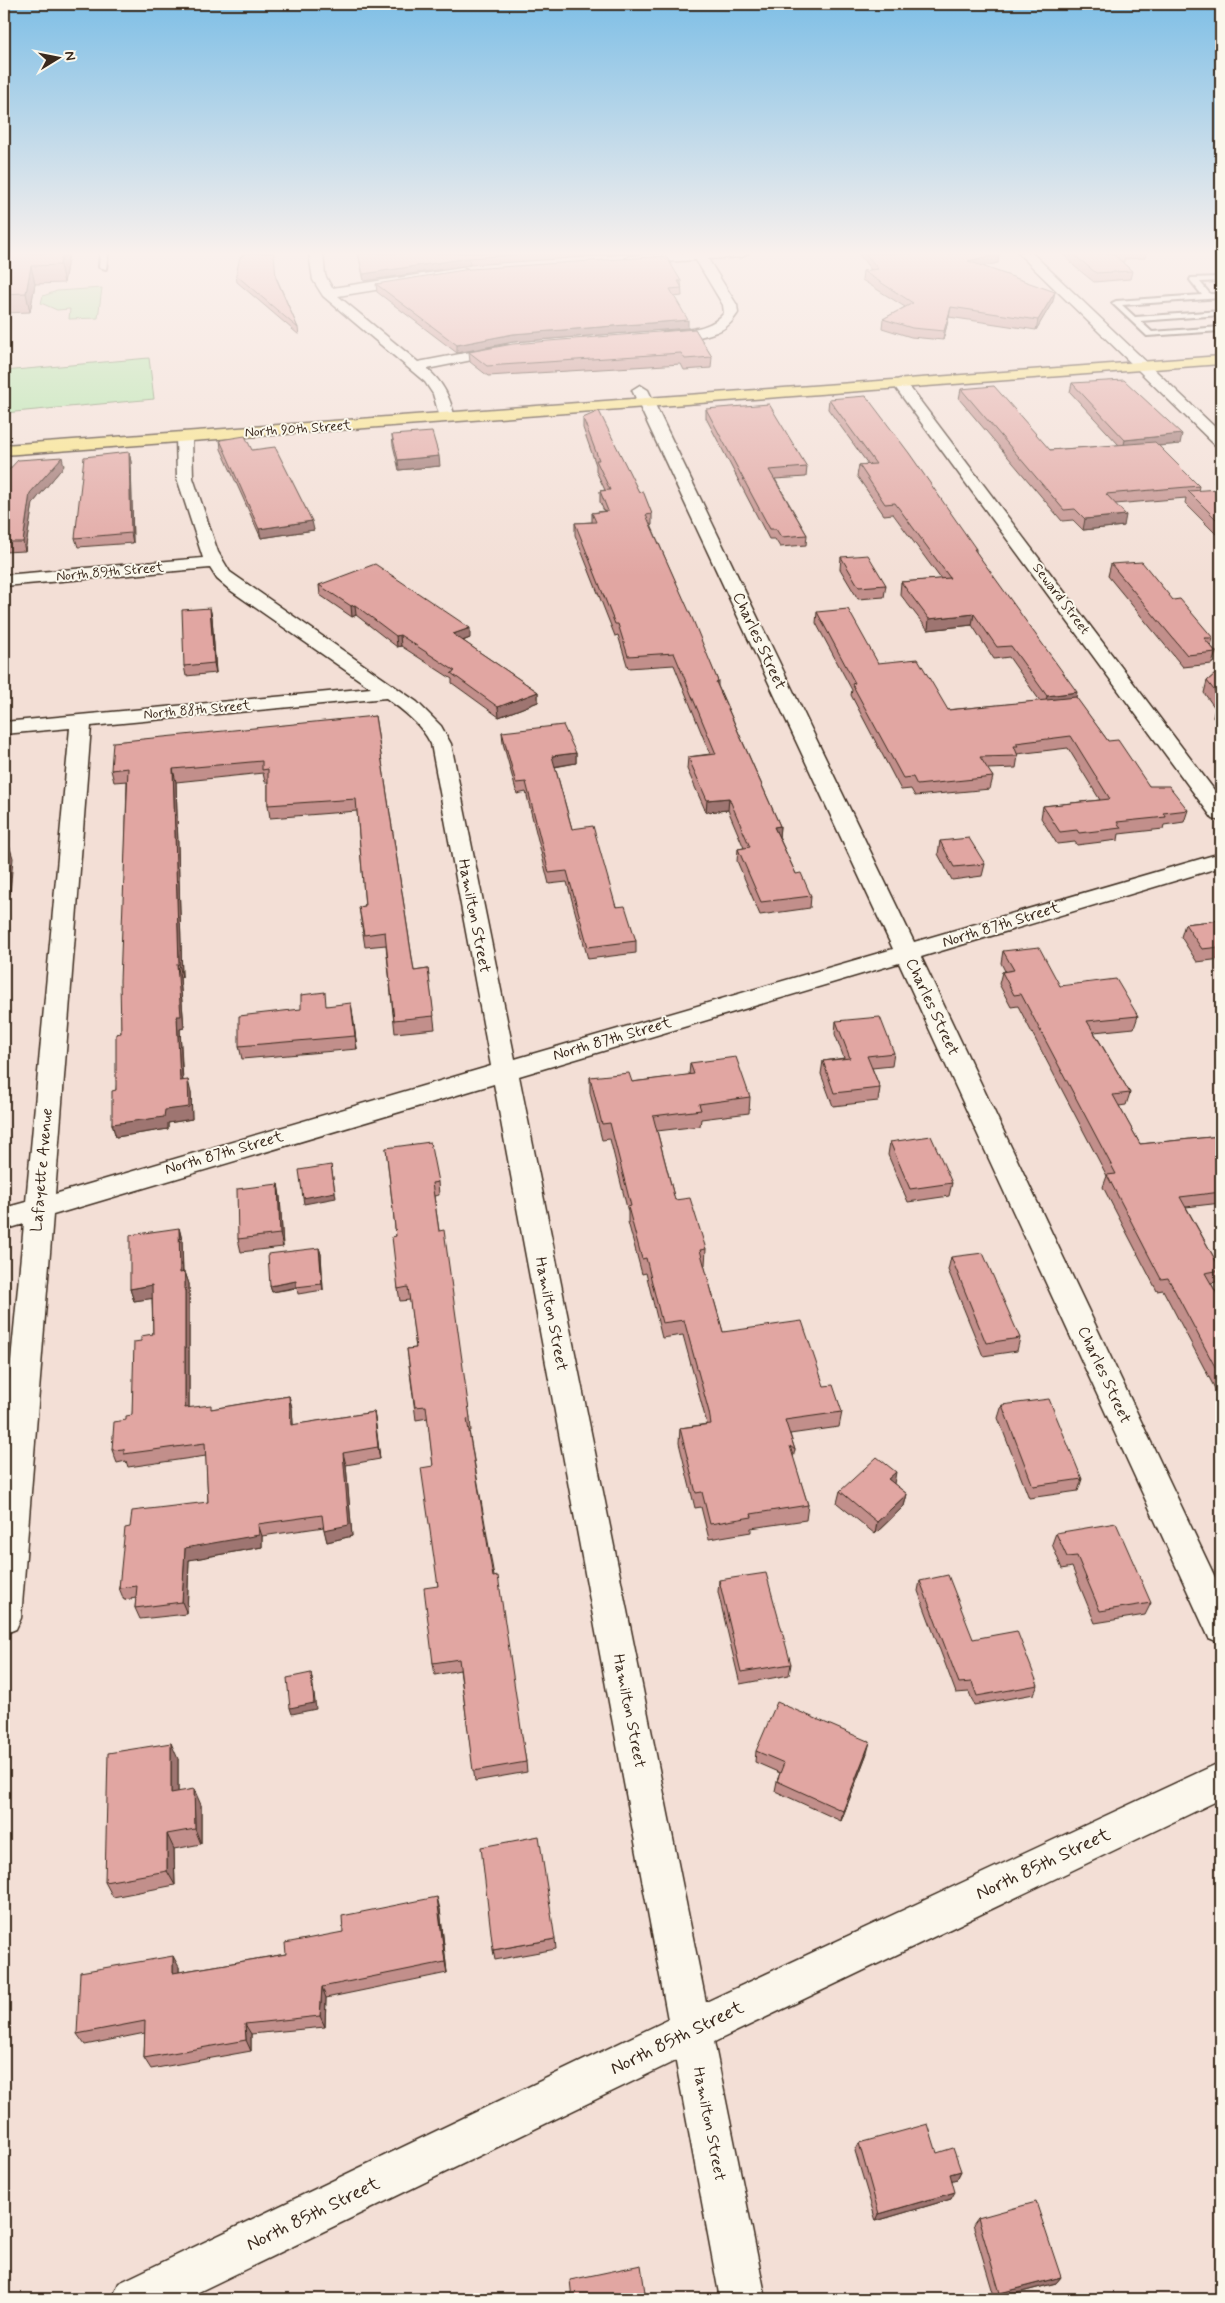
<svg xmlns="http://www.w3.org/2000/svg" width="1225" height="2303" viewBox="0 0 1225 2303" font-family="Mynerve,sans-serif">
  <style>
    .green { fill: #aee4a6; stroke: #748762 }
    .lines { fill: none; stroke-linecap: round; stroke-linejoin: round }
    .service-casing { stroke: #3b2a1e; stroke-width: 4 }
    .minor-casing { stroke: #3b2a1e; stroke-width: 3 }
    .tertiary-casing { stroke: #3b2a1e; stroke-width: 3 }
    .primary-casing { stroke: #3b2a1e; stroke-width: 3 }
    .service { fill: #fbf7ec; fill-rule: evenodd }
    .minor { fill: #fbf7ec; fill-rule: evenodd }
    .tertiary { fill: #fbf7ec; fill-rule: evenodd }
    .primary { fill: #f7e281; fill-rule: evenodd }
    .wall { fill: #c28f8b; stroke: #3b2a1e }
    .shaded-wall { fill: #9e7471; stroke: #3b2a1e }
    .building { fill: #e1a6a2; stroke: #3b2a1e }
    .labels { text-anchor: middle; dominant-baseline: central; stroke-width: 4; stroke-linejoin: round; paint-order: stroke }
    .far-street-label { font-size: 14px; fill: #3b2a1e; stroke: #fbf7ec }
    .street-label { font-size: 16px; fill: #3b2a1e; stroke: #fbf7ec }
    .near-street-label { font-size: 19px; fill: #3b2a1e; stroke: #fbf7ec }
  </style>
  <rect width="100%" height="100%" fill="#f3dfd6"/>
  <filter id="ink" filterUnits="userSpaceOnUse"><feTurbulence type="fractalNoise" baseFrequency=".02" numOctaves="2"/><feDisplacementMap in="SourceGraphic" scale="10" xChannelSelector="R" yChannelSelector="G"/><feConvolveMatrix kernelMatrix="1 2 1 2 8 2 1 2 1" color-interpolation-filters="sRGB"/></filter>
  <g filter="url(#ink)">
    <path class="green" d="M102 288 98 318 69 319 70 309 57 310 41 303 43 296 57 291Z
      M149 358 154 399 4 413V371Z"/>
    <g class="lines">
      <g class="service-casing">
        <path id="service" d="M100 253H108L106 269 99 267Z
          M1221 277V281L1200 282 1210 294H1221V298L1122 305 1135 317 1221 311V315L1140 321 1152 332 1221 327V331L1147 336 1112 303 1116 301 1202 295 1190 280 1191 278Z"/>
      </g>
      <g class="minor-casing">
        <path id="minor" d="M309 253H323L325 275 332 288 462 268 467 269 469 272 462 276 338 296 418 362 507 345 514 349 507 353 427 369C444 383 450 398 455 418L453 421H441L433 394 425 382 323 296 313 280Z
          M674 253H748L742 257 708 259 737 305 738 313C733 320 729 326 721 330 710 336 661 347 653 337 663 325 704 338 724 313L723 305 696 260 630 264 623 260 630 256Z
          M1018 253H1032L1221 433V447L1215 445Z
          M900 379 905 381 1221 799V821L1213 819 895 387 892 384 895 381Z
          M640 385 648 390 914 942 1221 853V867L921 957 1221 1590V1643L1209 1638 899 963 519 1076 766 2299H720L494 1084 53 1215 21 1618 16 1629 4 1634V1434L24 1224 4 1230V1208L26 1202 70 728 4 734V722L371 688 230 590 217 579 210 568 4 586V575L203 558 177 478 176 437 178 434 184 432 192 437 193 478 218 552 230 572 417 702 441 726 451 744 515 1059 893 949 632 390ZM386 698C404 711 421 724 431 744L491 1066 55 1194 91 726Z"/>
      </g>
      <g class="tertiary-casing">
        <path id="tertiary" d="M1221 1762V1799L706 2046 184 2299H112L119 2283 676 2016Z"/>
      </g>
      <g class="primary-casing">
        <path id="primary" d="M1221 356V364L4 455V445Z"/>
      </g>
      <use href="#service" class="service"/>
      <use href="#minor" class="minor"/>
      <use href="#tertiary" class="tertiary"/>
      <use href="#primary" class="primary"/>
    </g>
    <path class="wall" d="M4 253H69L64 283 35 284 30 312 4 313Z
      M358 253H644L470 265 364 281Z
      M858 253H998V263L983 266 1053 301 1036 330 949 317 943 340 911 337 882 328 883 319 905 307 862 280 863 271 871 270Z
      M1062 253H1146L1145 258 1124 259V262H1122L1132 271 1130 279 1094 282 1074 266Z
      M1203 253H1221V257Z
      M236 275 277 279 298 328 299 335 237 282Z
      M681 281 682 296 674 297 688 328 513 342 457 353 377 292 376 284Z
      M695 329 712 357 711 368 684 370 681 364 488 376 470 362 469 352Z
      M1072 383 1180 444 1158 446 1199 486 1198 491 1221 489V539L1185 503 1186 498 1115 504 1124 526 1083 530 1073 520 1062 521 959 399 961 389 1050 450 1119 445 1070 392Z
      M829 399 976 549V552L1076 698 1108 741 1149 786 1188 810 1184 822 1164 825 1163 829 1119 834 1118 840 1077 845 1075 842 1057 844 1041 818 1043 806 1100 800 1068 748 1017 754 1018 756 1016 768 987 769 993 777 990 789 915 796 911 789 901 790 851 695 852 690 816 623 817 612 878 663 948 710 1040 701 1009 657 994 659 972 625 928 630 900 594 901 582 941 579 893 514 884 515 857 476 859 465 868 464 828 409Z
      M706 409 807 467 806 477 775 479 807 535 806 545 780 547 775 539H769L706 418Z
      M583 418 639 492 652 514V525H651L718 681V686L780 826 779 837 796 874 811 896 810 908 760 915 737 861 738 849 744 848 728 810 706 812 687 769 688 757 710 754 674 665 628 668 618 635 615 636 575 535V523L592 522V513L604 511 600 502V491L605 490 596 471V465L583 428Z
      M392 435 440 466 399 470 393 445Z
      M220 440 252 450 314 530 261 538 221 449Z
      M129 452 131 462 133 543 78 547 75 538Z
      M64 466 33 503 25 551 4 552V475Z
      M841 557 886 585 884 597 858 599 840 569Z
      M1111 564 1173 600 1213 638 1211 646 1216 652 1212 664 1183 667 1108 576Z
      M319 585 470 638 463 641 538 692V702L499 717 452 683V679L401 646 397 647 356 615 352 617 320 595Z
      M210 608 212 617 216 673 186 676 184 666Z
      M1221 669V727L1213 717 1215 708 1204 693 1207 681Z
      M375 716 414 971 428 969 435 1029 395 1033 386 945 365 947 359 907 365 906 357 811 270 818 268 805V782H265L263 773 176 782 182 977H180L184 1028 180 1029 183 1081 191 1093 192 1119 168 1123V1129L116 1137 112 1124 116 1090 121 1033 127 781 114 782 111 770Z
      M502 732 576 753V763L555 767 572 829 636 941V953L588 959 567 882 549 884 526 792 517 794 503 743Z
      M940 841 985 864 982 876 952 880 938 854Z
      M1221 920V959L1197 962 1181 937 1185 924Z
      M1003 951 1060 986 1138 1016 1134 1028 1094 1032 1130 1093 1126 1105 1119 1106 1140 1144 1221 1136V1203L1186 1207 1221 1270 1216 1282 1211 1283 1221 1301V1400L1163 1290 1157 1291 1103 1187 1107 1176 1018 1006 1011 1007 999 984 1002 972 1005 971 1001 963Z
      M327 1006 353 1016 357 1049 242 1059 239 1046Z
      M836 1021 894 1053 892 1066 872 1068 880 1088 878 1101 833 1106 821 1074 823 1061 844 1058 835 1034Z
      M690 1063 750 1097 749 1113 701 1119 700 1126 657 1131 675 1200 706 1249 705 1265H704L723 1332 824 1386 842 1412 839 1427 790 1434 795 1450 793 1458 808 1505 806 1520 751 1528V1532L709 1539 701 1507 695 1508 679 1443 680 1428 707 1424 683 1335 662 1338 646 1273 642 1274 628 1222V1212L610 1139 602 1140 590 1093V1077L632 1082 689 1075Z
      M890 1142 952 1183 949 1196 908 1202 888 1155Z
      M386 1148 438 1182 439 1195 434 1196 439 1231 470 1418 471 1431H469L526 1762 527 1772 475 1781 460 1670 435 1675 433 1663 438 1586 433 1466 428 1418 416 1420 407 1349 416 1348 410 1300 400 1301 398 1289 396 1236Z
      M278 1184 280 1197 283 1247 241 1252 238 1239Z
      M179 1228 182 1240 183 1272H185L189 1284V1408L212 1409 289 1396 292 1408 293 1425 374 1412 380 1459 346 1465 352 1536 327 1542 324 1527 262 1536V1547L189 1560 187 1614 140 1619 135 1608 136 1598 124 1600 119 1588 130 1527 208 1502 206 1456 128 1467 126 1461 117 1463 112 1450 126 1420 132 1415 141 1341 153 1334 152 1298 134 1301 130 1289Z
      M319 1248 321 1254 323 1290 298 1294 297 1288 272 1292 270 1286Z
      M951 1257 1020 1338 1017 1351 983 1356 948 1270Z
      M1002 1405 1082 1479 1078 1491 1029 1498 998 1418Z
      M894 1484 907 1494 904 1506 875 1534 837 1503 840 1491Z
      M1056 1533 1151 1603 1145 1615 1095 1623 1072 1567 1062 1569 1052 1544Z
      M719 1580 791 1664 789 1675 740 1684 718 1592Z
      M920 1581 973 1639 1038 1685 1034 1694 974 1705 969 1692 956 1693 918 1591Z
      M756 1751 867 1753 841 1821 775 1791 777 1781 780 1773 755 1762Z
      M178 1759V1792L201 1805V1844L174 1849 175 1885 113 1897 105 1882Z
      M440 1909 447 1973 326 1998 325 2027 251 2034V2051L151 2069 144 2058 145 2033 85 2045 77 2034 179 1967V1972L286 1954 343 1932Z
      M555 1939 556 1949 495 1960 493 1950Z
      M859 2143 937 2153 961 2171 957 2179 952 2180 951 2199 876 2221 855 2151Z
      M978 2218 1061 2277 1056 2283 995 2299 973 2225Z"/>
    <path class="shaded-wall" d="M62 253H69L64 283 60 265Z
      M999 254 998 263 967 270 968 261Z
      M469 258 470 265 364 281 363 274Z
      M31 266 35 284 30 312 26 293Z
      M1055 292 1053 301 1036 330 1038 320Z
      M951 307 949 317 943 340 944 331Z
      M688 320V328L513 342 457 353V345L513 334Z
      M1182 434 1180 444 1123 449 1125 440Z
      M129 452 131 462 133 543 131 533Z
      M439 456 440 466 399 470 398 460Z
      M62 457 64 466 33 503 25 551 23 542 30 493Z
      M1126 515 1124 526 1083 530 1085 519Z
      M312 521 314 530 261 538 259 529Z
      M355 605 356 615 352 617 351 606Z
      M210 608 212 617 216 673 214 663Z
      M974 614 972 625 928 630 929 619Z
      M470 628V638L454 644 453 634Z
      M400 635 401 646 397 647 396 636Z
      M538 692V702L499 717 498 707Z
      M1077 692 1075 704 1045 708 1047 696Z
      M576 753V763L552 767V756Z
      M4 755 7 765 4 791Z
      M173 769 176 782 182 977 179 964Z
      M729 798 728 810 706 812 707 800Z
      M780 826 779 838 774 827Z
      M9 845 13 858 10 894 7 895 4 916V882Z
      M177 964 180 977 184 1028 180 1029 183 1094 180 1081 177 1016Z
      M351 1003 353 1016 357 1049 355 1036Z
      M188 1080 191 1093 192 1119 168 1123V1129L116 1137 112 1124Z
      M331 1165 336 1198 304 1204 303 1198Z
      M278 1184 280 1197 283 1247 280 1234Z
      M179 1228 182 1240 183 1285 180 1273Z
      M319 1248 321 1254 323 1290 322 1284Z
      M185 1272 189 1284V1421L185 1408Z
      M296 1281 298 1287 272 1292 270 1286Z
      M152 1285 156 1298 134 1301 130 1289Z
      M289 1396 292 1408 294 1437 291 1425Z
      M374 1412 376 1425 380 1459 378 1447Z
      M343 1453 346 1465 352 1536 327 1542 324 1530Z
      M896 1472 894 1484 888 1479Z
      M907 1494 904 1506 875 1534 877 1522Z
      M258 1524 262 1536V1547L189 1560 187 1614 182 1602 185 1548Z
      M311 1673 312 1678 316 1709 292 1714 290 1708Z
      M870 1742 867 1753 841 1821 843 1811Z
      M171 1743 178 1759V1809L171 1793Z
      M194 1789 201 1805V1844L195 1829Z
      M167 1834 174 1849 175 1885 167 1871Z
      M437 1897 440 1909 447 1973 445 1962Z
      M173 1956 179 1967V1985L173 1973Z
      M322 1987 326 1998 325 2027 320 2016Z
      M245 2024 251 2034V2051L246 2040Z
      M961 2171 957 2179 946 2182 950 2174Z
      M955 2192 951 2199 876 2221 879 2214Z
      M1061 2277 1056 2283 995 2299 1000 2293Z"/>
    <path class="building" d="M4 253H62L60 265 31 266 26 293 4 294Z
      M248 253H274L276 278 298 328 236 275 240 257Z
      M358 253H543L469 258 363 274Z
      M865 253H998L999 254 968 261 1055 292 1038 320 951 307 944 331 912 328 883 319 913 303 863 271 878 269Z
      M1072 253H1125L1113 254 1132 271 1096 273Z
      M666 256 681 281H678L682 288 670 289 688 320 513 334 457 345 376 284 470 269Z
      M695 329 712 357 685 359 681 353 487 366 469 352 513 344Z
      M1124 380 1182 434 1125 440 1072 383Z
      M994 386 1050 450 1155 442 1199 486 1106 494 1126 515 1085 519 1075 509 1064 510 961 389Z
      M866 396 909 453 976 549H974L1077 692 1047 696 1011 646 997 647 974 614 929 619 901 582 950 578 895 503 885 504 859 465 876 464 829 399Z
      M769 404 807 467 769 470 807 535 781 537 776 529H770L706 409Z
      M599 411 639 492 643 491 652 514 646 515 693 620 718 681 716 682 780 826 774 827 796 874 801 873 811 896 761 902 738 849 750 847 729 798 707 800 688 757 716 754 674 653 628 656 618 624H615L575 523 596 522 592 513 608 511 600 491 610 490 596 460H599L583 418Z
      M432 432 439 456 398 460 392 435Z
      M245 436 252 450 275 447 312 521 259 529 220 440Z
      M129 452 131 533 75 538 84 457Z
      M62 457 30 493 23 542H4V475L18 460Z
      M1221 489V524L1188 491Z
      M868 555 886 585 859 587 841 557Z
      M1142 562 1173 600 1180 599 1213 638H1204L1216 652 1187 655 1111 564Z
      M375 564 470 628 453 634 538 692 498 707 451 673 455 671 400 635 396 636 355 605 351 606 319 585Z
      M210 608 214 663 184 666 182 610Z
      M848 609 878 663 918 659 948 710 1076 697 1108 741 1118 740 1149 786H1169L1188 810 1163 813 1166 817 1117 822 1121 828 1079 833 1077 830 1060 832 1043 806 1110 799 1071 736 1016 743 1018 746H1014L1018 756 980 757 993 777 917 785 913 777 903 778 852 684 855 683 817 612Z
      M1221 669V699L1207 681Z
      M1221 704V710L1216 705Z
      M375 716 414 971 428 969 434 1016 394 1020 385 932 364 935 359 907 365 906 356 799 268 805V769L262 770V761L173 769 179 964H177L181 1016H177L180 1081 188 1080 189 1107 165 1110 164 1117 112 1124V1091L116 1090V1034L121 1033 120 981 128 768 111 770 113 742Z
      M563 725 576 753 552 756 572 829 593 826 616 907 625 906 636 941 588 947 567 871 549 873 526 782 516 783 502 732Z
      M969 838 985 864 954 867 940 841Z
      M9 845 6 882H4V846Z
      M1221 920V947L1202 949 1185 924Z
      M1039 947 1060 986 1116 979 1138 1016 1087 1021 1130 1093 1113 1095 1140 1144 1221 1136V1192L1180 1197 1221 1270 1205 1273 1221 1301V1378L1168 1278 1161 1279 1107 1175 1116 1174 1021 994 1014 995 1002 972 1014 970 1003 951Z
      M325 992 326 1006 351 1003 355 1036 239 1046V1016L301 1009V995Z
      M880 1017 894 1053 867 1056 880 1088 834 1093 823 1061 850 1058 836 1021Z
      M736 1057 750 1097 699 1104 701 1110 653 1116 675 1200 690 1198 706 1249 700 1250 723 1332 802 1321 824 1386 833 1385 842 1412 785 1420 795 1450 790 1446 808 1505 751 1514 752 1517 710 1524 702 1492 696 1493 680 1428 711 1424 709 1412 684 1320 662 1323 646 1258 642 1259 628 1207 631 1206 610 1123 602 1124 590 1077 629 1073 632 1082 694 1074 690 1063Z
      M931 1136 952 1183 910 1189 890 1142Z
      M430 1142 438 1182 432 1183 439 1231 444 1230 470 1418 467 1419 493 1577 498 1576 526 1762 473 1771 459 1659 433 1663 424 1588 438 1586 421 1468 433 1466 426 1406 415 1407 407 1349 416 1348 408 1287 398 1289 392 1237 396 1236 386 1148Z
      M331 1165 335 1192 303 1198 299 1170Z
      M278 1184 280 1234 238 1239 237 1189Z
      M179 1228 180 1273 185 1272V1408L211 1405V1409L289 1396 291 1425 374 1412 378 1447 343 1453 349 1525 324 1530 322 1515 258 1524 259 1535 185 1548 182 1602 135 1608 137 1586 119 1588 125 1528 130 1527 132 1511 208 1502 205 1443 124 1454V1449L112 1450 114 1422 126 1420V1416L132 1415 134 1342 141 1341V1336L153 1334 152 1285 130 1289V1235Z
      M319 1248 322 1284 296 1287V1281L270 1286 268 1254Z
      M983 1253 1020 1338 986 1343 951 1257Z
      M1049 1399 1082 1479 1033 1486 1002 1405Z
      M877 1457 896 1472 888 1479 907 1494 877 1522 840 1491Z
      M1116 1523 1151 1603 1100 1611 1077 1556 1067 1557 1056 1533Z
      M766 1573 791 1664 741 1672 719 1580Z
      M948 1575 973 1639 1017 1631 1038 1685 977 1696 972 1682 959 1683 920 1581Z
      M311 1673 314 1703 290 1708 287 1678Z
      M777 1702 870 1742 843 1811 777 1781 784 1763 756 1751Z
      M171 1743V1793L194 1789 195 1829 167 1834V1871L105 1882 108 1753Z
      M539 1836 555 1939 493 1950 481 1847Z
      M437 1897 445 1962 322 1987 320 2016 245 2024 246 2040 144 2058 145 2021 77 2034 80 1972 173 1956V1973L286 1954 285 1943 343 1932 342 1916Z
      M928 2124 937 2153 953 2148 961 2171 950 2174 955 2192 879 2214 859 2143Z
      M1036 2202 1061 2277 1000 2293 978 2218Z
      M641 2265 646 2299H572L570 2280Z"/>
  </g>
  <linearGradient id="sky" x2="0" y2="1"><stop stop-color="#7fbfe6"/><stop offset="0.44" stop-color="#faf1ed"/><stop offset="1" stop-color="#faf1ed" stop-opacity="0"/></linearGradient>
  <rect width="1225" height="576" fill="url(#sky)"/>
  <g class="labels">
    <g class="far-street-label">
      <text transform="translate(298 429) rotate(-4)">North 90th Street</text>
      <text transform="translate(110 572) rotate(-5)">North 89th Street</text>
      <text transform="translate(1061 599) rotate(53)">Seward Street</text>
      <text transform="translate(197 710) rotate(-5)">North 88th Street</text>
    </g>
    <g class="street-label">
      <text transform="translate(759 641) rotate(65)">Charles Street</text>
      <text transform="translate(474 916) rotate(79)">Hamilton Street</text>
      <text transform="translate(1001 925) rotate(-17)">North 87th Street</text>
      <text transform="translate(932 1007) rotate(65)">Charles Street</text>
      <text transform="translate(612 1039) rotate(-16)">North 87th Street</text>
      <text transform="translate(224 1153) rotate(-16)">North 87th Street</text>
      <text transform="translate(42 1170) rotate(-85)">Lafayette Avenue</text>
      <text transform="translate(551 1314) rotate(79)">Hamilton Street</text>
      <text transform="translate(1104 1375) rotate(65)">Charles Street</text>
      <text transform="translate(629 1711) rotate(79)">Hamilton Street</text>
      <text transform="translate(709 2124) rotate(79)">Hamilton Street</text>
    </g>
    <g class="near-street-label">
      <text transform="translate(1043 1864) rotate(-25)">North 85th Street</text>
      <text transform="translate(677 2038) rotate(-26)">North 85th Street</text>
      <text transform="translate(313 2214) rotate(-26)">North 85th Street</text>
    </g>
  </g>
  <rect width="1225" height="2303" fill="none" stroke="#fbf7ec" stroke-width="20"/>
  <rect x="10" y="10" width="1205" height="2283" fill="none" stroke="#3b2a1e" stroke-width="2" filter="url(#ink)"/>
  <g transform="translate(58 58) rotate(80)" stroke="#fbf7ec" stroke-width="4" paint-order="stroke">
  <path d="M0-4L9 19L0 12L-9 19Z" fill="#3b2a1e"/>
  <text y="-8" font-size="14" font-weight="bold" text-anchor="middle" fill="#3b2a1e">N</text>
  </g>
</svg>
